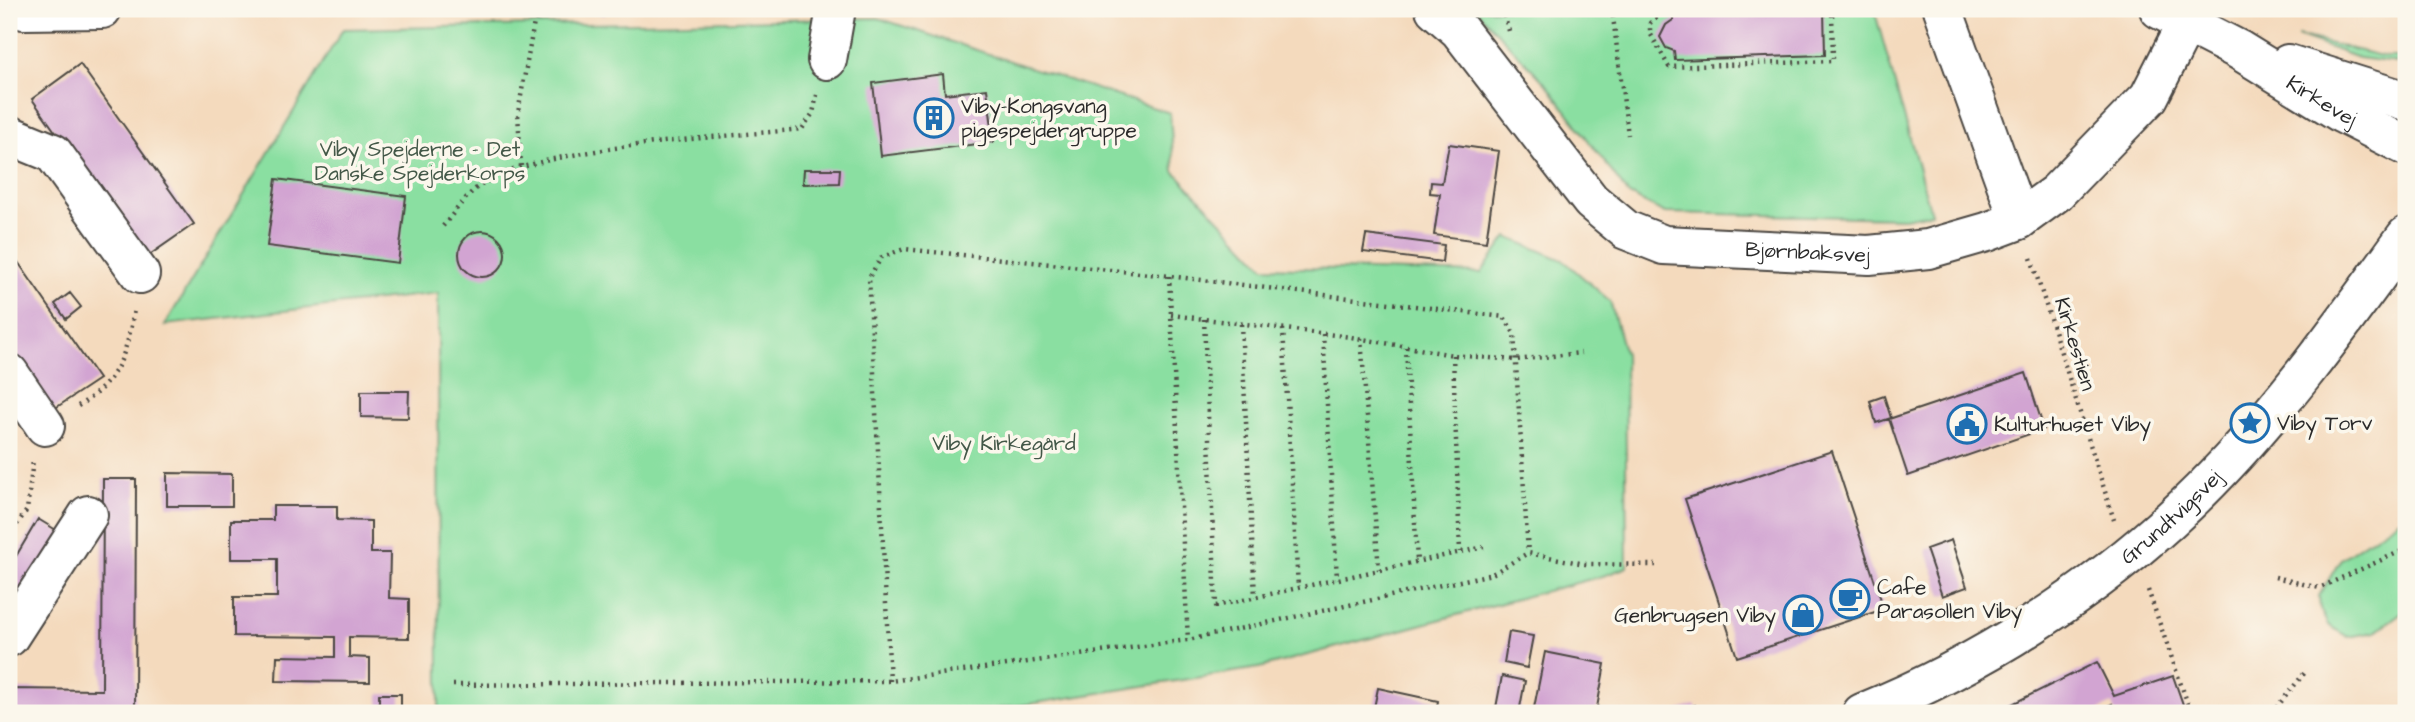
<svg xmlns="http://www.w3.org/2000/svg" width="2415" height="722" viewBox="0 0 2415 722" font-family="'Architects Daughter',sans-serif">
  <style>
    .green { fill: #8adfa1; stroke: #5a8566; stroke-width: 2 }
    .building { fill: #d2a4d2 }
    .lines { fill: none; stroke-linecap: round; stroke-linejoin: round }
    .minor-casing { stroke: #494541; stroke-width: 42 }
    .path { stroke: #494541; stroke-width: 4.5; stroke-dasharray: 2 5; stroke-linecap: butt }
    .minor { stroke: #fff; stroke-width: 38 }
    .labels { text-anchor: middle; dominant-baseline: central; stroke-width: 7; stroke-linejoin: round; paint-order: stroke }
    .street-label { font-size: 21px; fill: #2b2b2b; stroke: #fbf7ec }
    .poi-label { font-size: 21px; fill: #2b2b2b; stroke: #fbf7ec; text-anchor: start }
    .park-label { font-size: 21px; fill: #435848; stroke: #fbf7ec }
  </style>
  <rect width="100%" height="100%" fill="#fbf7ec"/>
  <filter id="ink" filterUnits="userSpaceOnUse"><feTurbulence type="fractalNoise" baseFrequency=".0143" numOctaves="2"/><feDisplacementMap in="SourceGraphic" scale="14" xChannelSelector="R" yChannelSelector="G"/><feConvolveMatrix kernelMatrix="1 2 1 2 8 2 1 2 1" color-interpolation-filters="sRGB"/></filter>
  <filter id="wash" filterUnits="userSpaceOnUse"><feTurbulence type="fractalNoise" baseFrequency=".00686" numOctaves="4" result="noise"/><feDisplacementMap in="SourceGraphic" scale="28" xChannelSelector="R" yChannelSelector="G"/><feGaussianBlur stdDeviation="1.57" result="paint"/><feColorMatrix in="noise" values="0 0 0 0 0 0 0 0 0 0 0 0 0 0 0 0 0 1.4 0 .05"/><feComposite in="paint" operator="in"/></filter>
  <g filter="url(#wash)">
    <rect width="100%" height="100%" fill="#f4dabd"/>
    <path class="green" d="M1475 9H1874L1931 213 1904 218 1665 213 1629 195 1547 85Z
      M878 18 1170 113 1174 171 1264 267 1481 273 1507 237 1563 260 1610 301 1625 354 1627 567 1606 575 1259 668 990 710 935 713H439L438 293 165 325 343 29Z
      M2297 36 2386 57H2406V64L2358 58Z
      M2406 515V609L2375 632 2348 637 2328 625 2320 609 2319 596 2341 559Z"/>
    <g id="blocks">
      <path class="building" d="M581 9H606L605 15Z
        M1824 9 1825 55 1675 60 1674 51 1666 48 1660 37 1666 25 1673 20V10Z
        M80 64 194 224 145 258 32 99Z
        M943 74 945 94 987 89 994 142 881 156 873 83Z
        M1449 144 1499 151 1486 242 1434 235 1440 194 1430 193 1431 182 1442 183Z
        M804 169H840L839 183 803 184Z
        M276 179 406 196 398 263 267 246Z
        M459 254a23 23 0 1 1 46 0a23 23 0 1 1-46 0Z
        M1366 235 1444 245 1442 262 1363 252Z
        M9 249 99 379 51 411 9 351Z
        M70 293 81 307 66 319 55 304Z
        M2026 373 2044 429 1908 476 1889 419Z
        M361 391H409L408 418 361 417Z
        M1884 396 1891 418 1876 423 1870 401Z
        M1832 451 1884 609 1737 657 1685 499Z
        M167 473 232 474V506H167Z
        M103 479H136L135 713H9V689L102 690Z
        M273 506H337V520L371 521V553H390L389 598 409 599V638L349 637V657L370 658V682L276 681 277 656 335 657V637L234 636V597H277V559H231V520H273Z
        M38 519 66 536 9 630V568Z
        M1951 540 1967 587 1942 596 1926 549Z
        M1509 632 1533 636 1527 668 1504 663Z
        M1545 652 1605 664 1596 713H1533Z
        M2097 662 2114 696 2173 676 2186 713H2115L2112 704 2093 713H1994Z
        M1502 676 1525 681 1519 713H1495Z
        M1378 688 1438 701 1436 713H1373Z
        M379 694H401V713H379Z
        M1695 705 1698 713H1672Z
        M1339 708 1362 712V713H1337Z"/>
    </g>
  </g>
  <g filter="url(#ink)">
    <use href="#blocks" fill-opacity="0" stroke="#494541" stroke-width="2"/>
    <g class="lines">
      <g class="minor-casing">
        <g id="minor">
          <path id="s1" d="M1435 9 1459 30 1591 201 1626 230 1664 245 1869 255 1928 249 1987 232 2019 220 2056 193 2149 97 2186 24"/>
          <path d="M1943 9 2019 220"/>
          <path id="s2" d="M2159 9 2239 50 2343 114 2406 146"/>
          <path d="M24 10 102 9"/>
          <path d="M827 60 836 9"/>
          <path d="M2288 64 2406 101"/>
          <path d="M9 135 53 153 140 274"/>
          <path d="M9 373 45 426"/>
          <path d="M9 637 88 515"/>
          <path id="s3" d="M1862 713C1980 665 2095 592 2187 504 2270 425 2339 329 2406 236"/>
        </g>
      </g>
      <path class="path" d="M1502 9 1509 31
        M1612 9 1628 135
        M1668 9 1650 23V33L1669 67 1833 61 1832 9
        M521 166 518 113 535 17 531 9
        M443 226C453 214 463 200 474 190 526 146 729 137 802 129L813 113 817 95
        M2031 258 2114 520
        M1169 276 1188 640
        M1171 315 1351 337 1453 355 1515 360 1581 353
        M1204 319 1216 606 1484 547
        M1241 324 1255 597
        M1283 329 1298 587
        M1323 334 1337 579
        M1361 338 1379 570
        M1406 347 1417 562
        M1453 355 1460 552
        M78 406C119 381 126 355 134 310
        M9 536 27 510 33 460
        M2275 577 2319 588 2406 549
        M2148 590 2191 713
        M890 681 869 277 882 257 904 249 1169 276 1504 317 1514 333 1528 553
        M453 685 890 681 1188 640 1492 574 1528 553 1585 564 1656 565
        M2272 713 2307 670"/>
      <use href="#minor" class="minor"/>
    </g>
  </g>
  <defs>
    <g id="building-ring" transform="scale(2.0125)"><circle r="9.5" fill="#fbf7ec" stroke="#1f6fb2" stroke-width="1.5"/><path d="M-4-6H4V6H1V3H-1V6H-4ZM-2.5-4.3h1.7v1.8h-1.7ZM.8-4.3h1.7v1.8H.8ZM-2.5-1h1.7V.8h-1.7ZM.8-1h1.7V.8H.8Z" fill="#1f6fb2"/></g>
    <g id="sight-ring" transform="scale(2.0125)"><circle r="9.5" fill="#fbf7ec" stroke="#1f6fb2" stroke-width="1.5"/><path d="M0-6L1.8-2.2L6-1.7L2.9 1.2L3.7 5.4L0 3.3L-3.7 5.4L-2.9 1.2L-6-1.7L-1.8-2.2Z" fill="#1f6fb2"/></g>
    <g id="civic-ring" transform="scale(2.0125)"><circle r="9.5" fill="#fbf7ec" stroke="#1f6fb2" stroke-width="1.5"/><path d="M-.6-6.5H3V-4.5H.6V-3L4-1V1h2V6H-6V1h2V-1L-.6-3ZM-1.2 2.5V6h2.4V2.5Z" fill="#1f6fb2"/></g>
    <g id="cafe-ring" transform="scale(2.0125)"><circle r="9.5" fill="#fbf7ec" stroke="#1f6fb2" stroke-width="1.5"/><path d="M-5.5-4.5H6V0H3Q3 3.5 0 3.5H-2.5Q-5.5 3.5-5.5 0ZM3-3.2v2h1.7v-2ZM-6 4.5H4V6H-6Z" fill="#1f6fb2"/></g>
    <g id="shop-ring" transform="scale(2.0125)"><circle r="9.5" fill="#fbf7ec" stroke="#1f6fb2" stroke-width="1.5"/><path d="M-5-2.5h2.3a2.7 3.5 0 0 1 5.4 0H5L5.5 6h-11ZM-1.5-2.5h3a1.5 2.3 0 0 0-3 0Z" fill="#1f6fb2"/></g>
  </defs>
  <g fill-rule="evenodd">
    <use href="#building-ring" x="934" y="118"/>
    <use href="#sight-ring" x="2250" y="423"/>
    <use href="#civic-ring" x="1967" y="424"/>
    <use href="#cafe-ring" x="1850" y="599"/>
    <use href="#shop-ring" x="1803" y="615"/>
  </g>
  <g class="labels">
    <g class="street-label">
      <text stroke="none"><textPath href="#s2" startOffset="187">Kirkevej</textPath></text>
      <text stroke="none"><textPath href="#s1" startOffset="478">Bjørnbaksvej</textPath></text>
      <text transform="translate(2075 344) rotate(73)">Kirkestien</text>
      <text stroke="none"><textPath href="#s3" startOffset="368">Grundtvigsvej</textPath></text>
    </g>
    <g class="poi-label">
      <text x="961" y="106">Viby-Kongsvang<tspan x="961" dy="24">pigespejdergruppe</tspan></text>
      <text x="2277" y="423">Viby Torv</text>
      <text x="1994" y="424">Kulturhuset Viby</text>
      <text x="1877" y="587">Cafe<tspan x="1877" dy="24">Parasollen Viby</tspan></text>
      <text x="1776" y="615" text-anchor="end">Genbrugsen Viby</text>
    </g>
    <g class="park-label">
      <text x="420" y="149">Viby Spejderne - Det<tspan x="420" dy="24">Danske Spejderkorps</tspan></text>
      <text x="1004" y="443">Viby Kirkegård</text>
    </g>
  </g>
  <rect width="2415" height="722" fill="none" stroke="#fbf7ec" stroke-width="35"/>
</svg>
